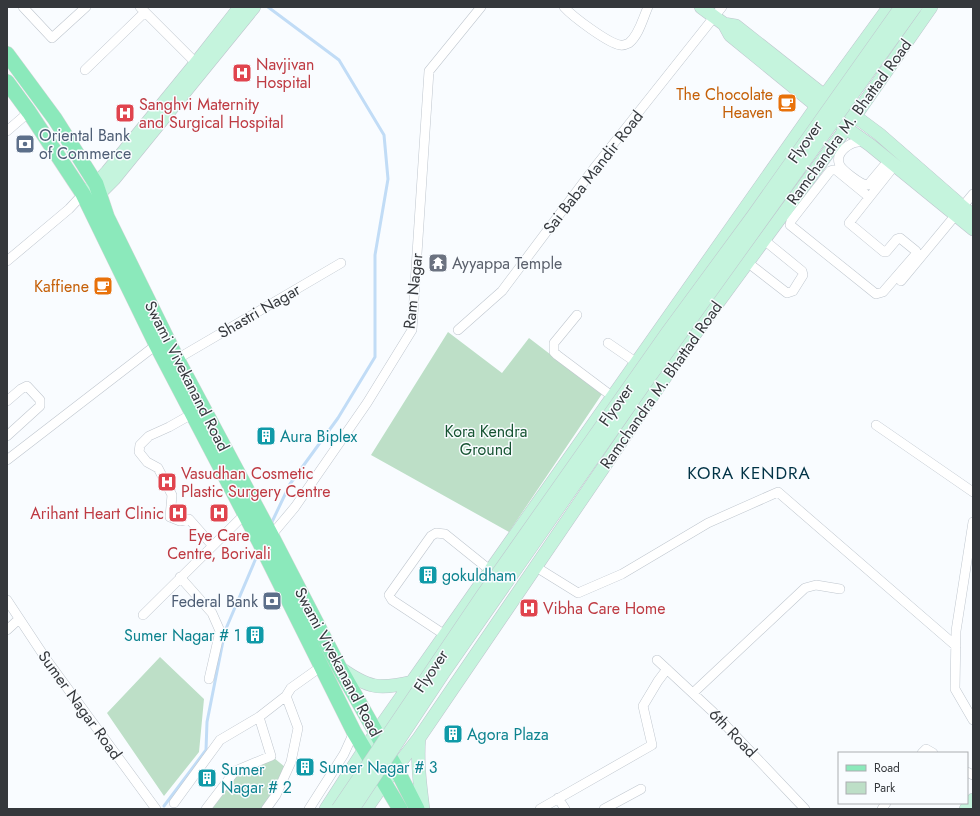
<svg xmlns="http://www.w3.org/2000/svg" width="980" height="816" viewBox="0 0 980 816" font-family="Jost,sans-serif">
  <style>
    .green { fill: #bddfc7 }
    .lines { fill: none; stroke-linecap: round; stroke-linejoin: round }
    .stream { stroke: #c1dcf6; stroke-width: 3 }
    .street-casing { stroke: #bfc6ce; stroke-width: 10 }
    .secondary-casing { stroke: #bfc6ce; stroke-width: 14 }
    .primary-casing { stroke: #d7d7d8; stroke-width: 16 }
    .street { stroke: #fff; stroke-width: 9 }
    .secondary { stroke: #c5f4dd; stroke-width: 13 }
    .primary { stroke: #8be9bb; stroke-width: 15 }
    .secondary-bridge-casing { stroke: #bfc6ce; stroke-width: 14; stroke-linecap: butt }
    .secondary-bridge { stroke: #c5f4dd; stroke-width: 13 }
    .labels { text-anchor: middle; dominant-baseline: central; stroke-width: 3; stroke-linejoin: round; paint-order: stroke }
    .health-label { font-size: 16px; fill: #be3a42; stroke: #f9fcff; text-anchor: start }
    .food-label { font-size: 16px; fill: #c56008; stroke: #f9fcff; text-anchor: end }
    .street-label { font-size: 16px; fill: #35383c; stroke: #f9fcff }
    .service-label { font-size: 16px; fill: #4e5e75; stroke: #f9fcff; text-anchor: start }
    .worship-label { font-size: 16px; fill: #5b616d; stroke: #f9fcff; text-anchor: start }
    .park-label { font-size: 16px; fill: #155331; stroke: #f9fcff }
    .culture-label { font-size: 16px; fill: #0d838f; stroke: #f9fcff; text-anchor: start }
    .neighbourhood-label { font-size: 17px; letter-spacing: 1px; fill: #003245; stroke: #f9fcff }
  </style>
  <rect width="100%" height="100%" fill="#f9fcff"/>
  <path class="green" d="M448 332 502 373 529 338 602 394 509 532 371 455Z
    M160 657 204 699 199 752 164 796 107 713Z
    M274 758 285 767 272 796 262 809H212L238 774Z"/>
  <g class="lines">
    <path class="stream" d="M268 7 339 60 384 135 388 179 375 255V357L338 418 290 484 271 524
      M164 806 206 750 207 722 225 631 259 551"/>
    <g class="street-casing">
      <path id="street" d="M23 7 52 38 86 7
        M140 7 196 63
        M564 7C573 17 608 43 620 45 623 46 627 44 629 43 639 35 643 18 648 7
        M85 70 145 12
        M7 131 29 112
        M858 142C849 143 836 152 839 163 840 169 861 185 868 185L889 160
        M869 197 836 170H833L830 171 791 221 790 225 876 294 883 292 916 254V251L900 238 897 239 886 252H884L849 223 895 165
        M7 261 69 209 83 194
        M747 262 787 293 793 291 803 275 802 271 764 240
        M901 281 973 194
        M577 315 554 343V352L557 355 613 397
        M458 330 502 291 595 167 722 7
        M608 343 637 363
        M177 359 341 263
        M7 401 21 389 27 386 40 400V406L7 436
        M192 414 169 427 149 436 140 445 139 452 147 462 158 468 172 495 170 517 180 521 189 519 212 545
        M876 425 973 492
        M7 460 160 342
        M973 522 956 631 955 689 973 720
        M269 538 295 507 367 403 412 330 429 71 481 7
        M536 567 578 593 622 574 708 523 778 492 956 646
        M180 577 212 613 220 631 209 679
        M7 600 46 659 156 809
        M143 615 245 514
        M7 630 19 619
        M445 635 392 600 389 595 431 536 436 533 445 534 491 571
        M657 660 713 712 805 809
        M693 693 805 588 816 585 840 589
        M922 753 926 749 933 753
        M967 772 973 775
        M558 798 565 809
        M174 803 220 740 259 717 286 696 291 688 322 666
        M206 809 235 771 271 756 259 717
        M266 809 276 795 291 762 298 728 286 696
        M309 809 344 754 354 732
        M540 809 652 745 643 706 658 681 667 669
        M604 809 641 789
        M882 809 886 803"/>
    </g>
    <g class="secondary-casing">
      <path id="secondary" d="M701 7 724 24 736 26 831 101
        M724 24 730 35 823 111
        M848 111 879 134 973 216
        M839 123 870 145 973 229
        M83 194 96 184 107 172 196 63 240 7
        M92 199 100 193 114 179 254 7
        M340 668C368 688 379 690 412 682
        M419 738C417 762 420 785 423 809
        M326 809 364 750 817 106 889 7
        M366 809 384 783 419 738 689 342 855 116 931 7
        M966 809 973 800"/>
    </g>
    <g class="primary-casing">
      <path id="primary" d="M7 54 55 119 96 184 107 217 177 359 271 535 339 667 396 768 417 809
        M7 82 29 112 83 194 156 344 259 541 354 732 400 809"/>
    </g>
    <use href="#street" class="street"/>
    <use href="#secondary" class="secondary"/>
    <use href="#primary" class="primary"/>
    <g class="secondary-bridge-casing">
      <path id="secondary-bridge" d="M338 809 482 596 667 333 753 216 901 7
        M353 809 444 672 648 379 915 7"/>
    </g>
    <use href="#secondary-bridge" class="secondary-bridge"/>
  </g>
  <defs>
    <g id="hospital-square" transform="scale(1)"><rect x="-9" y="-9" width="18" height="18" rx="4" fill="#e0444e" stroke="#f9fcff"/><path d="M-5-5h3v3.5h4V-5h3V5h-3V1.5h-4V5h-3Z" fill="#fff"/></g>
    <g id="cafe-square" transform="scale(1)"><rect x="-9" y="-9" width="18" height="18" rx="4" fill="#e8710a" stroke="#f9fcff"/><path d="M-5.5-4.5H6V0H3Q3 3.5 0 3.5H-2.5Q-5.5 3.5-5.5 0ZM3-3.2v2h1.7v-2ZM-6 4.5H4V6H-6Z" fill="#fff"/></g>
    <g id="bank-square" transform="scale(1)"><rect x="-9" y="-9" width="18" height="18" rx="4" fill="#5c6f8a" stroke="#f9fcff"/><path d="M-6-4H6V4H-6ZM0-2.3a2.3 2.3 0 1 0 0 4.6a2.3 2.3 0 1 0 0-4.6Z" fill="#fff"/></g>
    <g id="temple-square" transform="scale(1)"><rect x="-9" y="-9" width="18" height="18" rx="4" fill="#6b7280" stroke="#f9fcff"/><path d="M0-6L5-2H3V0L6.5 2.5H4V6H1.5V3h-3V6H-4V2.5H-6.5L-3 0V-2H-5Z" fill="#fff"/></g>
    <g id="building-square" transform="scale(1)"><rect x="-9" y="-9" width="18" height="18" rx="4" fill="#0f9aa8" stroke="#f9fcff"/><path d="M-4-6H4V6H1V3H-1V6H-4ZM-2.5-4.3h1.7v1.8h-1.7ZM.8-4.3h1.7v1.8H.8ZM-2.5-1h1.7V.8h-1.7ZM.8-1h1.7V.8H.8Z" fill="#fff"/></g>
  </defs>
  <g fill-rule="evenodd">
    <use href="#hospital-square" x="242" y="73"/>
    <use href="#cafe-square" x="787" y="103"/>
    <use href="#hospital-square" x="125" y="113"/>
    <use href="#bank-square" x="25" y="144"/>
    <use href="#temple-square" x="438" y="263"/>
    <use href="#cafe-square" x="103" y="286"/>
    <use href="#building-square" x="266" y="436"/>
    <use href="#hospital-square" x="167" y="482"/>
    <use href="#hospital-square" x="178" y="513"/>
    <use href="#hospital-square" x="219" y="513"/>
    <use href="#building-square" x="428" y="575"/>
    <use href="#bank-square" x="272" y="601"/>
    <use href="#hospital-square" x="529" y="608"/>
    <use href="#building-square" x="255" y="635"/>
    <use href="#building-square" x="453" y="734"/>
    <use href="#building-square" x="305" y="767"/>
    <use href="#building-square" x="207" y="778"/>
  </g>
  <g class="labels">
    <g class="health-label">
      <text x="256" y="64">Navjivan<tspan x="256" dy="18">Hospital</tspan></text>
      <text x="139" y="104">Sanghvi Maternity<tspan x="139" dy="18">and Surgical Hospital</tspan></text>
      <text x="181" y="473">Vasudhan Cosmetic<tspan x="181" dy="18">Plastic Surgery Centre</tspan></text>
      <text x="164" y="513" text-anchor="end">Arihant Heart Clinic</text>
      <text x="219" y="535" text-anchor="middle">Eye Care<tspan x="219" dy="18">Centre, Borivali</tspan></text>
      <text x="543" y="608">Vibha Care Home</text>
    </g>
    <g class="food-label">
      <text x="773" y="94">The Chocolate<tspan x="773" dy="18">Heaven</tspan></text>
      <text x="89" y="286">Kaffiene</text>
    </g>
    <g class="street-label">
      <text transform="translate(849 122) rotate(-54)">Ramchandra M. Bhattad Road</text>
      <text transform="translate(805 142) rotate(-55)">Flyover</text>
      <text transform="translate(593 172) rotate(-52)">Sai Baba Mandir Road</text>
      <text transform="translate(413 291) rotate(-84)">Ram Nagar</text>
      <text transform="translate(259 311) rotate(-30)">Shastri Nagar</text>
      <text transform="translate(187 376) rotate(63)">Swami Vivekanand Road</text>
      <text transform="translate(661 385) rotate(-55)">Ramchandra M. Bhattad Road</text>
      <text transform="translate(616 405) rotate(-55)">Flyover</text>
      <text transform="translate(338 662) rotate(62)">Swami Vivekanand Road</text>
      <text transform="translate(431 671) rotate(-56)">Flyover</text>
      <text transform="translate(80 705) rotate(54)">Sumer Nagar Road</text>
      <text transform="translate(733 733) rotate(46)">6th Road</text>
    </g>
    <g class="service-label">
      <text x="39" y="135">Oriental Bank<tspan x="39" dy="18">of Commerce</tspan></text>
      <text x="258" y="601" text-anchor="end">Federal Bank</text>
    </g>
    <g class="worship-label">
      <text x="452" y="263">Ayyappa Temple</text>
    </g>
    <g class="park-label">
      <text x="486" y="431">Kora Kendra<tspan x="486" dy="18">Ground</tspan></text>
    </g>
    <g class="culture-label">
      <text x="280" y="436">Aura Biplex</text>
      <text x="442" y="575">gokuldham</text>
      <text x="241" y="635" text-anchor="end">Sumer Nagar # 1</text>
      <text x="467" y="734">Agora Plaza</text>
      <text x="319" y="767">Sumer Nagar # 3</text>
      <text x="221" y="769">Sumer<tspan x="221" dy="18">Nagar # 2</tspan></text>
    </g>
    <g class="neighbourhood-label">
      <text x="749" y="473">KORA KENDRA</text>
    </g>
  </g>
  <rect width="980" height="816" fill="none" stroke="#35383c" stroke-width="16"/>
  <rect x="838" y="752" width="130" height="52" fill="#f9fcff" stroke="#abaeb1"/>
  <rect x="846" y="765" width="20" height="6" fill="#8be9bb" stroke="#abaeb1"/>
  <text x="874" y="772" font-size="12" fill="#35383c">Road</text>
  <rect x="846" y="782" width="20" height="12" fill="#bddfc7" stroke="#abaeb1"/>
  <text x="874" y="792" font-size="12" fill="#35383c">Park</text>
</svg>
